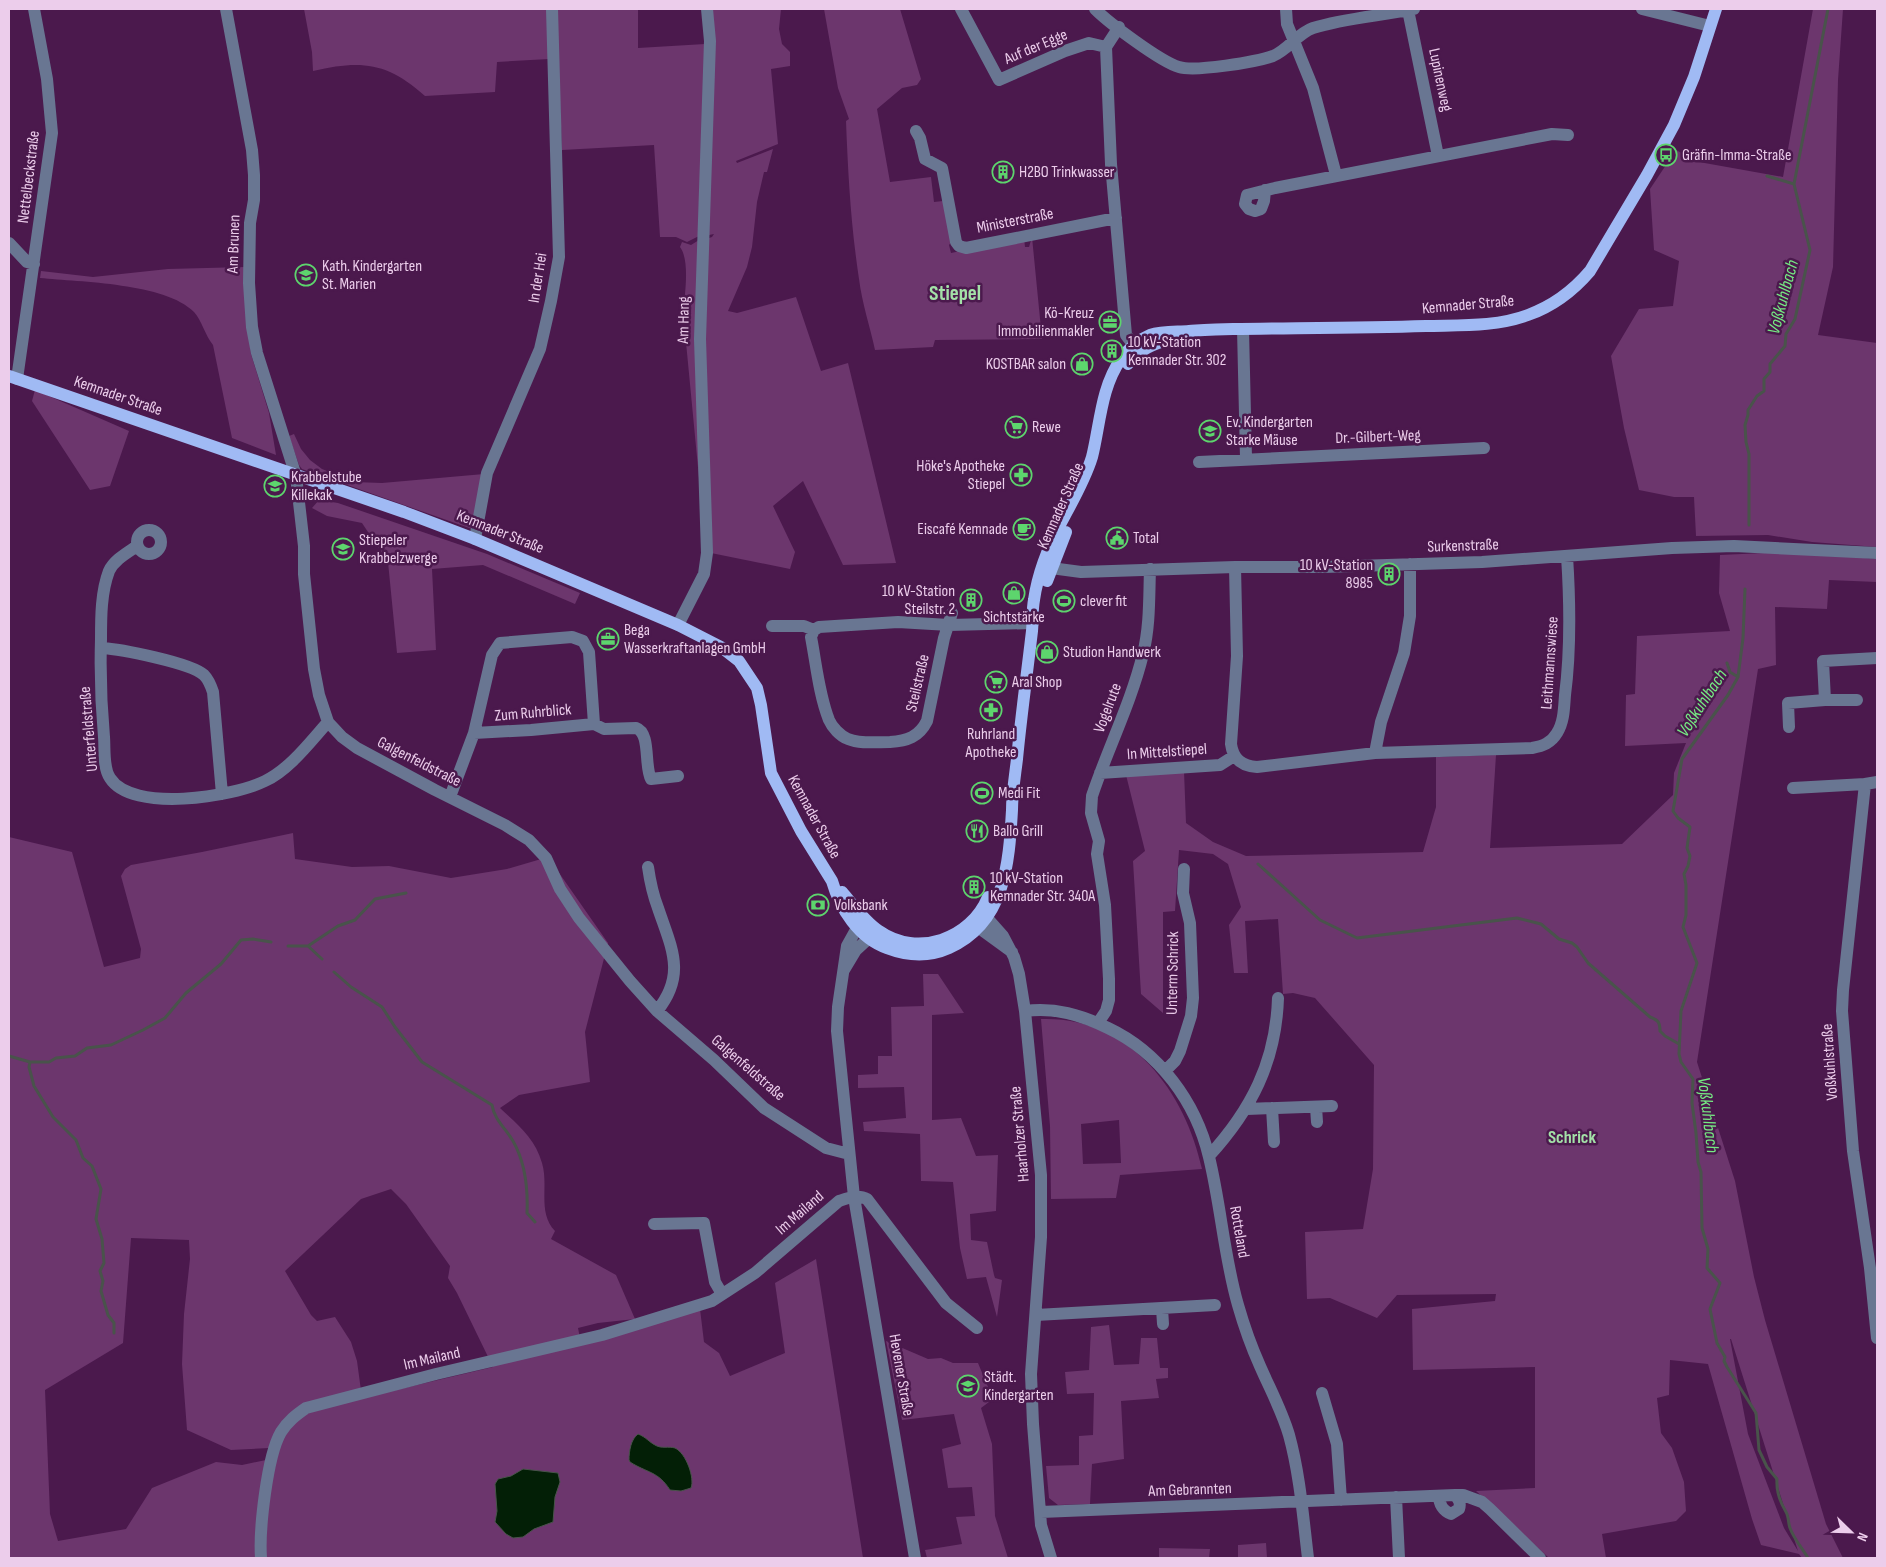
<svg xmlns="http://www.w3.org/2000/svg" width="1886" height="1567" viewBox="0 0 1886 1567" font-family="'Sofia Sans Condensed',sans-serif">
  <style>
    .green { fill: #6c366d; fill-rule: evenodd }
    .water { fill: #031f06; stroke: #49534b }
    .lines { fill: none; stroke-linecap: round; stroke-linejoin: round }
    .stream { stroke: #49534b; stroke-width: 3 }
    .minor { stroke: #697692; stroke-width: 12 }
    .major { stroke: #a0baf4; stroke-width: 12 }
    .labels { text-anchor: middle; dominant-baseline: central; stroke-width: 5; stroke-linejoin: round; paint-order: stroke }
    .street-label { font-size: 16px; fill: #eccdeb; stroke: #4b194d }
    .poi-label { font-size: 16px; fill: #eccdeb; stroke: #4b194d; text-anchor: start }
    .water-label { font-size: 18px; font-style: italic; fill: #76ea83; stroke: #4b194d }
    .neighbourhood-label { font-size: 18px; font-weight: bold; fill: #a4e1a8; stroke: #4b194d }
    .district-label { font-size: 21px; font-weight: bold; fill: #a4e1a8; stroke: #4b194d }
  </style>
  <rect width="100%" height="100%" fill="#4b194d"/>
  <path class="green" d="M304 9H550L549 59 497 62 495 92 425 96C387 62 361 60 313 71L312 52Z
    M556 9H638V48L705 44 699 236 687 242 676 237H660L654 145 562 150Z
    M712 9H781L779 29 782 44 790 52V66L771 69 778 144 736 161 737 163 773 149 767 172H764L757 202 752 247 747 267 728 311 737 313 796 297 821 371 848 363 896 563 843 565 803 481 773 506 795 552 790 569 711 553 704 372 706 239 712 237 714 234 709 235Z
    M824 9H900L921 79 917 85 902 88 877 109 890 182 931 177 934 202 943 201 952 241 949 245 951 253 1024 238 1025 247H1029L1032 237 1042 339 935 340 933 347 875 350C870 327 862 303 859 279 851 226 848 174 846 121L849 119 838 88Z
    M1813 9H1843L1838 80 1833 267 1818 335 1877 343V547L1812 542 1768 535 1696 536 1694 497H1674L1639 490 1624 428 1611 356 1639 309 1673 306 1679 261 1654 250 1650 189 1676 150 1699 162 1783 177Z
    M699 240V478L683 311C685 295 690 260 680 247L682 242 691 245Z
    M245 267 251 354 269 413 276 455 232 438 213 345C205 335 202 321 194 312 166 283 80 282 40 278L41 271 93 277 168 269Z
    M35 390 129 431 110 486 90 490 32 401Z
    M294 434 301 449 310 460 322 469 354 482 382 483 484 474 472 529 302 469 299 465 289 436Z
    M319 500 338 503 487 554 580 593 575 604 483 565 432 569 436 650 397 653 388 562 362 523 327 516 312 508Z
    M1786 552 1877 559V582L1829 580 1827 609 1775 607 1776 665 1758 669 1697 1062 1735 1181 1754 1277 1765 1320 1826 1524 1843 1558H1802L1799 1554 1761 1545 1752 1519 1708 1364 1670 1360 1669 1395 1657 1398 1661 1433 1672 1448 1684 1482 1686 1511 1676 1521 1602 1534 1606 1558H1549L1476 1491 1535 1488V1367L1413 1370 1412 1309 1495 1301 1496 1294 1397 1295 1377 1318 1330 1298 1307 1299 1305 1232 1363 1229 1373 1169 1374 1065 1315 998 1293 993 1283 994 1278 919 1245 921 1248 973H1234L1229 925 1241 907 1228 864 1213 854 1179 850 1175 911 1163 912V1013L1141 994 1133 861 1145 851 1126 775 1184 771 1186 823 1213 842 1246 856 1423 852 1436 807V757L1496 755 1490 848 1622 844 1673 795 1674 773 1686 743 1625 746 1626 695 1635 694 1637 636 1730 631 1719 593 1720 555ZM1730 1339H1731L1798 1551 1784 1528 1748 1434Z
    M293 833 295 859 352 867 389 866 451 878 507 869 548 857 608 943 585 1032 590 1082 519 1095 500 1108C518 1125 535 1138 542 1163 549 1186 537 1212 555 1231L551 1239 616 1275 635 1319 598 1323 578 1328 581 1343 700 1309 704 1342 719 1353 730 1376 785 1353 775 1283 816 1259 863 1558H9V837L72 852 104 967 140 958 141 949 121 876 125 869 131 865 202 852ZM391 1189 406 1204 450 1266 448 1278 457 1293 493 1367 362 1398 357 1361 351 1342 335 1317 317 1321 311 1315 285 1271 361 1199ZM131 1238 189 1240 190 1259 184 1314 182 1364 187 1430 231 1450 269 1448 266 1460 242 1465 216 1462 152 1488 126 1529 58 1541 50 1514 45 1390 123 1343Z
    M923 974H938L964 1013 932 1015V1120L961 1118 976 1156 998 1155 996 1211 970 1214 971 1240 987 1242 994 1275 995 1278 1002 1280 997 1317 986 1277 967 1279 960 1248 953 1182 921 1181 920 1134 864 1131 863 1122 906 1118 904 1087 858 1088V1075L878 1074V1056H892L891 1007 924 1006Z
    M1041 1019C1129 1016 1185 1090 1202 1169L1120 1175 1116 1198 1051 1199 1050 1126ZM1119 1120 1121 1163 1083 1164 1081 1124Z
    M1109 1325 1114 1365 1139 1364 1141 1338H1157L1160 1368H1168V1378L1156 1379 1159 1398 1121 1401 1124 1459 1092 1464 1090 1504 1058 1505 1049 1498 1046 1466 1079 1465V1436L1093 1435 1094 1393 1067 1394 1065 1372 1089 1370 1091 1327Z
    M886 1341 928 1359 941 1358 953 1363H978L993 1399 981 1408 992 1444 995 1516 1008 1558H927L925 1550 962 1544 956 1517 975 1516 972 1487 948 1488 942 1449 961 1444 954 1414 902 1420Z
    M1266 1543 1267 1558H1238V1545Z
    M1159 1548 1210 1549 1209 1558H1159Z"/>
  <path class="water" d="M638 1434C646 1437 649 1442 655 1445 661 1449 669 1446 675 1448 686 1453 695 1478 691 1488L681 1491 670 1490C658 1471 647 1473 630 1462L629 1460C629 1451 631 1439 638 1434Z
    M523 1469 558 1473 560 1482 555 1497 553 1522 534 1529 523 1537 513 1538 506 1534 495 1522 497 1511 495 1484 498 1479 511 1476Z"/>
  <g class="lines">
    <path class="stream" d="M1767 176 1794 184
      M1749 525V454L1746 442 1745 425 1748 415V410L1757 396 1764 391V379L1770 372V364L1785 346 1786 334 1795 319 1810 250 1794 184 1828 9
      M1745 589 1743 638 1738 677 1728 695 1682 759 1673 811 1678 818 1690 827 1687 848 1690 856 1688 866 1684 874 1686 885V915L1683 927 1697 963 1681 1011 1679 1054 1681 1062 1693 1079 1692 1103 1696 1133 1698 1162 1701 1172 1702 1228 1708 1249 1707 1268 1720 1283 1710 1309 1717 1343 1725 1357 1724 1361 1727 1367 1756 1413 1759 1450 1767 1467 1777 1479C1776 1492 1780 1502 1786 1512 1789 1517 1788 1523 1790 1528 1794 1539 1802 1548 1808 1558
      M1727 663 1730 672 1738 677
      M1258 864 1320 920 1357 938 1517 918 1541 924 1559 939 1572 943 1577 947 1588 963 1650 1017C1658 1020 1660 1022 1660 1031L1665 1036 1679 1044
      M288 946H308
      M308 946 338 926 355 920 375 899 406 893
      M308 946 322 959
      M334 972 351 987 382 1007 395 1027 422 1062 492 1105C494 1119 506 1129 513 1141 525 1162 528 1190 527 1213L535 1222
      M9 1056 30 1062H49L56 1058 75 1056 87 1048 111 1045 143 1030 165 1018 186 993 221 964 241 940 253 939 271 942
      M30 1062 29 1067 34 1086 53 1117 76 1140 83 1158 92 1166 101 1189 96 1219 102 1239 104 1263 100 1271 103 1281 101 1291 108 1315 114 1323V1333"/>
    <path class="minor" d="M226 9 252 150 254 175V200L250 223 249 283 252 327 257 353 296 476 304 546V574L314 669 319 695 328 722 342 737 357 748 435 790 505 825 529 840 546 858 560 889 579 918 630 981 657 1011 714 1060 764 1108 826 1148 849 1154
      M961 9 999 80 1065 51 1089 43 1106 47
      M1095 9C1109 23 1161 62 1179 67 1195 72 1256 62 1273 56 1288 50 1298 33 1313 28 1346 18 1381 16 1414 9
      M1286 9 1287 24 1313 88 1336 175
      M1642 9 1710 26
      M1408 10 1438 156
      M1119 27 1106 47 1111 164 1126 335 1139 352
      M916 131 920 138 925 159 942 168 956 242 959 246 966 248 1116 218
      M1265 190 1264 201 1261 209 1255 211 1249 209 1245 204 1247 195 1275 188 1552 134 1568 135
      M9 243 27 262 34 264
      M1243 329 1246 458
      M17 379 52 133 47 79 34 9
      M1199 462 1484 448
      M137 542a12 12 0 1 1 24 0a12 12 0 1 1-24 0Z
      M475 539 487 473 540 349 551 301 559 257 552 9
      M137 546C127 553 114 560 109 571 101 592 101 617 101 639 100 672 101 704 104 737 105 750 103 768 110 778 132 813 233 797 265 781 290 769 310 742 328 722
      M1235 567 1237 656 1231 744C1233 759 1242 766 1257 767L1375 753 1532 748C1543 746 1551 743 1557 733 1564 722 1564 708 1565 695 1571 649 1570 602 1567 556
      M1051 568 1081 572 1235 567H1324L1482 562 1672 548 1734 546 1877 553
      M678 625 704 574 707 553 700 339 710 41 707 9
      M772 626H804L814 630 819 627 898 622 949 625 1033 623
      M814 630 811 637C816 663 819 695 829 720 832 727 840 736 848 739 860 744 876 742 890 742 907 741 919 737 927 721L944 638 952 613
      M101 648C121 649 191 663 204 675 209 680 211 686 213 692L222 794
      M1825 700H1857
      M1789 727 1788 703 1825 700 1823 661 1877 658
      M474 733 531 730 594 724 604 729 636 728C651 733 644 766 651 779L678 776
      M1375 753 1381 722 1404 653 1410 616V564
      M1100 773 1220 765 1234 756
      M1877 782 1865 784 1843 990 1842 1011 1853 1151 1870 1268 1877 1338
      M1793 788 1865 784
      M450 797 474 733 492 655 500 643 572 637 583 641 589 652 594 724
      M648 867C650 881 653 895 658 908 671 947 687 974 657 1011
      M1012 952 979 928 977 917 987 918 1003 936 1014 957 1019 974 1025 1011 1041 1175V1237L1031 1374 1033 1424 1041 1525 1051 1558
      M844 970 856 950 868 939 870 925 857 928 847 946 838 1007 837 1031 854 1197 915 1558
      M1025 1011C1055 1007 1081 1015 1108 1028 1159 1052 1196 1102 1209 1157 1221 1206 1224 1257 1238 1305 1244 1326 1251 1346 1260 1366 1270 1389 1282 1411 1289 1435 1300 1475 1303 1517 1308 1558
      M1098 1023 1106 1011 1109 1000V979L1105 905 1097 854 1099 841 1091 813 1092 796C1108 748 1131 703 1143 654 1150 626 1149 598 1150 569
      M1165 1071 1175 1061 1180 1051 1191 1016 1193 998 1190 923 1183 893 1184 869
      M1316 1107 1317 1122
      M1272 1108 1274 1142
      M1247 1109 1332 1106
      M1209 1156C1251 1110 1276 1062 1278 998
      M654 1224 704 1223 715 1282 722 1294
      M1162 1308 1163 1324
      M1036 1315 1215 1305
      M1322 1393 1337 1444 1341 1500
      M1439 1496C1439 1504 1443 1511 1451 1514L1459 1509C1461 1503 1459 1500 1455 1495
      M1396 1497 1399 1558
      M1041 1512 1455 1495H1463L1482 1502 1490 1509 1540 1558
      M261 1558C259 1530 267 1456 281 1432 288 1421 296 1415 306 1408L436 1374 602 1335 712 1301 755 1273 839 1201C848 1198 858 1194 867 1199L946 1303 977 1328"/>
    <path class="major" d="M1128 364C1139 349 1154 344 1172 338
      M9 376 404 512 475 539 678 625 721 647 739 661 757 688 761 705 771 773 801 831 832 881C840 909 859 938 887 948 908 956 929 957 949 948 1005 923 1009 864 1012 810 1012 793 1015 776 1017 759 1021 717 1027 674 1032 631 1033 621 1032 610 1034 600 1038 572 1049 545 1062 521 1073 500 1085 480 1092 457 1100 425 1101 387 1121 359 1128 349 1138 340 1150 335 1162 331 1176 332 1189 331 1204 330 1218 329 1233 329 1298 328 1362 328 1426 326 1460 325 1496 327 1528 315 1553 306 1573 291 1590 271L1647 175 1674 125 1694 77 1716 9
      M1047 581 1066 532
      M842 892C854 906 864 921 879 931 917 958 971 939 988 897"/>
  </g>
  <defs>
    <g id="bus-ring" transform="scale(1.125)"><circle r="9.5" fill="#4b194d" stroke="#5dd56d" stroke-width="1.5"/><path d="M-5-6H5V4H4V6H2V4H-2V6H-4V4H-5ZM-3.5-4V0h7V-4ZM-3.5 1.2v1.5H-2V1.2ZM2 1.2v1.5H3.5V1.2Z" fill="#5dd56d"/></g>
    <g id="building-ring" transform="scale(1.125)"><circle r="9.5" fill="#4b194d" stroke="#5dd56d" stroke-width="1.5"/><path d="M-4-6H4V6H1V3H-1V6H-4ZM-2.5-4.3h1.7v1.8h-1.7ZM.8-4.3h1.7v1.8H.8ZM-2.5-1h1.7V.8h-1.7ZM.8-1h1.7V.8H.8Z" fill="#5dd56d"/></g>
    <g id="school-ring" transform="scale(1.125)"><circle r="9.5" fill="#4b194d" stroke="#5dd56d" stroke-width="1.5"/><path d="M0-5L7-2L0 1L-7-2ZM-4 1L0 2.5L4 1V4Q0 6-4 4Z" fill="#5dd56d"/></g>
    <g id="office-ring" transform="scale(1.125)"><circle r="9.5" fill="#4b194d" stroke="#5dd56d" stroke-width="1.5"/><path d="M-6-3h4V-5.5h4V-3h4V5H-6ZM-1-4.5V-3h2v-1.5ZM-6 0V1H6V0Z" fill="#5dd56d"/></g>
    <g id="shop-ring" transform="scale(1.125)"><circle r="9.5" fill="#4b194d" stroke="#5dd56d" stroke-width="1.5"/><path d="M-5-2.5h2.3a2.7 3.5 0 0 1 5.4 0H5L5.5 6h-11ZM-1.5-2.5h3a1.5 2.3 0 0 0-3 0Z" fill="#5dd56d"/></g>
    <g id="supermarket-ring" transform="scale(1.125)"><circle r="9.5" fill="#4b194d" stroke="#5dd56d" stroke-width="1.5"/><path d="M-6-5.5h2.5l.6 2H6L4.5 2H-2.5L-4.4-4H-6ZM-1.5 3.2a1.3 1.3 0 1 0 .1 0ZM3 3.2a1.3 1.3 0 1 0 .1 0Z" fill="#5dd56d"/></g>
    <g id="pharmacy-ring" transform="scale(1.125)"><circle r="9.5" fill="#4b194d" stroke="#5dd56d" stroke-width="1.5"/><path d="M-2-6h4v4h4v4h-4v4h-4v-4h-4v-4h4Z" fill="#5dd56d"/></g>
    <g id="cafe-ring" transform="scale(1.125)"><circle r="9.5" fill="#4b194d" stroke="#5dd56d" stroke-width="1.5"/><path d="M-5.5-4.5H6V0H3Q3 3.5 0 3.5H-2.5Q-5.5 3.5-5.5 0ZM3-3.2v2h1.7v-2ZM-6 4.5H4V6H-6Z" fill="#5dd56d"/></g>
    <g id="civic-ring" transform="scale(1.125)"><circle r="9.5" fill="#4b194d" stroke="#5dd56d" stroke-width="1.5"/><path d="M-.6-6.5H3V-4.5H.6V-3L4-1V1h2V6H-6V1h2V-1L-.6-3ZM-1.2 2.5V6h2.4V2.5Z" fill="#5dd56d"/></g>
    <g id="stadium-ring" transform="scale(1.125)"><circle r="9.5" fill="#4b194d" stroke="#5dd56d" stroke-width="1.5"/><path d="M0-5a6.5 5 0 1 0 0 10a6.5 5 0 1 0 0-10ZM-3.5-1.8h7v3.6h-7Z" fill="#5dd56d"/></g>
    <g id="restaurant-ring" transform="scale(1.125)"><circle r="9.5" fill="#4b194d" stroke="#5dd56d" stroke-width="1.5"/><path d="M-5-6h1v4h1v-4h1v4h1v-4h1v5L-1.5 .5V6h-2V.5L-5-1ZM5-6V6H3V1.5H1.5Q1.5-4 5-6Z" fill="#5dd56d"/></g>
    <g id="bank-ring" transform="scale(1.125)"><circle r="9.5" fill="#4b194d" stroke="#5dd56d" stroke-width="1.5"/><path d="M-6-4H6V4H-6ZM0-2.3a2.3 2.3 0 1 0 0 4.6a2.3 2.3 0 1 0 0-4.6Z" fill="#5dd56d"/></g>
  </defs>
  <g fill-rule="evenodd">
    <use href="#bus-ring" x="1666" y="155"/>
    <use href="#building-ring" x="1003" y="172"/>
    <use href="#school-ring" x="306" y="275"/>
    <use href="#office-ring" x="1110" y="322"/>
    <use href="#building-ring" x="1112" y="351"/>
    <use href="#shop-ring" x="1082" y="364"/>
    <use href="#supermarket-ring" x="1016" y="427"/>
    <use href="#school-ring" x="1210" y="431"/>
    <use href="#pharmacy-ring" x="1021" y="475"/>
    <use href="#school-ring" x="275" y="486"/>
    <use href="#cafe-ring" x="1024" y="529"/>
    <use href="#civic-ring" x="1117" y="538"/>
    <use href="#school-ring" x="343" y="549"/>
    <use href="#building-ring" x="1389" y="574"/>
    <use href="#shop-ring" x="1014" y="593"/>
    <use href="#building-ring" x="971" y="600"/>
    <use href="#stadium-ring" x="1064" y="601"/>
    <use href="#office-ring" x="608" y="639"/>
    <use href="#shop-ring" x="1047" y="652"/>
    <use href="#supermarket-ring" x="996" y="682"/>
    <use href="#pharmacy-ring" x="991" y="710"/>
    <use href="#stadium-ring" x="982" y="793"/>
    <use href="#restaurant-ring" x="977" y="831"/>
    <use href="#building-ring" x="974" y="887"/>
    <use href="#bank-ring" x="818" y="905"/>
    <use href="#school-ring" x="968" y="1386"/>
  </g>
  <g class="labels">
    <g class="street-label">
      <text transform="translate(1036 47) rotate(-23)">Auf der Egge</text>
      <text transform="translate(1440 80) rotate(78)">Lupinenweg</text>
      <text transform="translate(29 177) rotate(-83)">Nettelbeckstraße</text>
      <text transform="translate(1015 221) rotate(-11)">Ministerstraße</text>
      <text transform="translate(234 244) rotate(-88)">Am Brunen</text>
      <text transform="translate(538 278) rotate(-81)">In der Hei</text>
      <text transform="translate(1468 305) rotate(-5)">Kemnader Straße</text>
      <text transform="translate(684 320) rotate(-89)">Am Hang</text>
      <text transform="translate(118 396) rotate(19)">Kemnader Straße</text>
      <text transform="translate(1378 437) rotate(-2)">Dr.-Gilbert-Weg</text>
      <text transform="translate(1061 506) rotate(-66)">Kemnader Straße</text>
      <text transform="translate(500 532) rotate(22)">Kemnader Straße</text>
      <text transform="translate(1463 546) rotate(-2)">Surkenstraße</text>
      <text transform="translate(1550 663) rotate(-86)">Leithmannswiese</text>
      <text transform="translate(918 683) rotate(-77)">Steilstraße</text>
      <text transform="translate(1108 708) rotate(-69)">Vogelrute</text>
      <text transform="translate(533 713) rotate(-5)">Zum Ruhrblick</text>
      <text transform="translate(89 729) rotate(-95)">Unterfeldstraße</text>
      <text transform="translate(1167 752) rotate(-4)">In Mittelstiepel</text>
      <text transform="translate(419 762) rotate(27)">Galgenfeldstraße</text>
      <text transform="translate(814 817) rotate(61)">Kemnader Straße</text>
      <text transform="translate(1173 973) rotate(-89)">Unterm Schrick</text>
      <text transform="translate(1830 1062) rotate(-94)">Voßkuhlstraße</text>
      <text transform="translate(748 1068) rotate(41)">Galgenfeldstraße</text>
      <text transform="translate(1020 1134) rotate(-95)">Haarholzer Straße</text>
      <text transform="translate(800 1213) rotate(-41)">Im Mailand</text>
      <text transform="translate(1239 1232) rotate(80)">Rotteland</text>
      <text transform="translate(432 1359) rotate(-13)">Im Mailand</text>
      <text transform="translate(901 1375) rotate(80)">Hevener Straße</text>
      <text transform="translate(1190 1490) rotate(-2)">Am Gebrannten</text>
    </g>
    <g class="poi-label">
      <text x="1682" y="155">Gräfin-Imma-Straße</text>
      <text x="1019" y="172">H2BO Trinkwasser</text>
      <text x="322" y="266">Kath. Kindergarten<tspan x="322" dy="18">St. Marien</tspan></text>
      <text x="1094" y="313" text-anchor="end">Kö-Kreuz<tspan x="1094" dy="18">Immobilienmakler</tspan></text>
      <text x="1128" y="342">10 kV-Station<tspan x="1128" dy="18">Kemnader Str. 302</tspan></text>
      <text x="1066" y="364" text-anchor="end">KOSTBAR salon</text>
      <text x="1226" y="422">Ev. Kindergarten<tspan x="1226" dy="18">Starke Mäuse</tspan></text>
      <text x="1032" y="427">Rewe</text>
      <text x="1005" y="466" text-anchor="end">Höke's Apotheke<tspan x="1005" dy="18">Stiepel</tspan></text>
      <text x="291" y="477">Krabbelstube<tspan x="291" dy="18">Killekak</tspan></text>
      <text x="1008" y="529" text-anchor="end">Eiscafé Kemnade</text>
      <text x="1133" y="538">Total</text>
      <text x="359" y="540">Stiepeler<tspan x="359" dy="18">Krabbelzwerge</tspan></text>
      <text x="1373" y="565" text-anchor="end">10 kV-Station<tspan x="1373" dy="18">8985</tspan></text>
      <text x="955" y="591" text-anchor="end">10 kV-Station<tspan x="955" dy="18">Steilstr. 2</tspan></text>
      <text x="1080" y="601">clever fit</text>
      <text x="1014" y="617" text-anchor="middle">Sichtstärke</text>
      <text x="624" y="630">Bega<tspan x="624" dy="18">Wasserkraftanlagen GmbH</tspan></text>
      <text x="1063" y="652">Studion Handwerk</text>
      <text x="1012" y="682">Aral Shop</text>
      <text x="991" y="734" text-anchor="middle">Ruhrland<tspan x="991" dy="18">Apotheke</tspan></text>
      <text x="998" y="793">Medi Fit</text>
      <text x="993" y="831">Ballo Grill</text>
      <text x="990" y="878">10 kV-Station<tspan x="990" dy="18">Kemnader Str. 340A</tspan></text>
      <text x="834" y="905">Volksbank</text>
      <text x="984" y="1377">Städt.<tspan x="984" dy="18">Kindergarten</tspan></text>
    </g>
    <g class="water-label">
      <text transform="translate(1783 297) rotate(-75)">Voßkuhlbach</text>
      <text transform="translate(1702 703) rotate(-57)">Voßkuhlbach</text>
      <text transform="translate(1708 1115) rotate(83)">Voßkuhlbach</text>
    </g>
    <g class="neighbourhood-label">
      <text x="1572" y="1137">Schrick</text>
    </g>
    <g class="district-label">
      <text x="955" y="293">Stiepel</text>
    </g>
  </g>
  <rect width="1886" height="1567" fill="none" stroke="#eccdeb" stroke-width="20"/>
  <g transform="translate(1851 1532) rotate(113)" stroke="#4b194d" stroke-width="4" paint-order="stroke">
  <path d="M0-4L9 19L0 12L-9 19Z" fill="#eccdeb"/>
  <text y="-8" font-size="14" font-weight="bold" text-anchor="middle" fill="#eccdeb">N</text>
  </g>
</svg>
